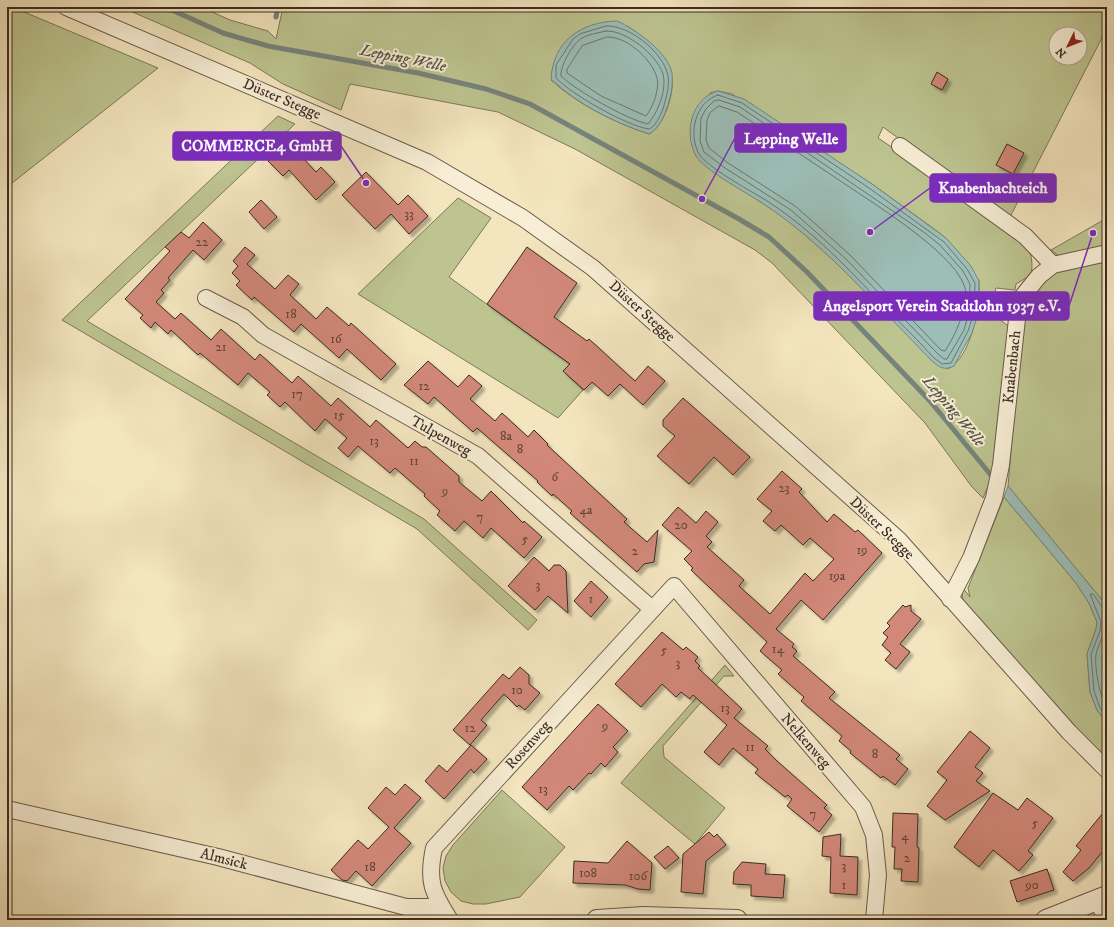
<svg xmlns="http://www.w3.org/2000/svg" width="1114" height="927" viewBox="0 0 1114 927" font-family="'IM FELL DW Pica',serif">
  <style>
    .green { fill: #bdc490; stroke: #7c785a; fill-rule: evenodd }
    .water { fill: #9cbeb7; stroke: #76847c }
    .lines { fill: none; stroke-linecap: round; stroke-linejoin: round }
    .shore { stroke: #6c756d; stroke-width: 1 }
    .stream { stroke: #76847c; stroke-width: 5 }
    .building { fill: #d28879; stroke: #3c2c23; filter: url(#shadow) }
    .service-casing { stroke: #6a5a4a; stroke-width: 10 }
    .minor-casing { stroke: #6a5a4a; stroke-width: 18 }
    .tertiary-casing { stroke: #6a5a4a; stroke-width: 22 }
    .service { stroke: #f7eed5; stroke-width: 8 }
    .minor { stroke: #f7eed5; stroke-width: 16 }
    .tertiary { stroke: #f7eed5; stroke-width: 20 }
    .labels { text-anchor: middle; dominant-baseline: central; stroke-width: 4; stroke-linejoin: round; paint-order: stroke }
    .number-label { font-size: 13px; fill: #624338 }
    .street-label { font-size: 15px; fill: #3c2c23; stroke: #f7eed5 }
    .water-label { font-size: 16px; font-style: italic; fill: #545048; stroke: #f7eed5 }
    .leader { fill: none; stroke: #7b2cbf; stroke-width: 1.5 }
    .callout-dot { fill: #7b2cbf; stroke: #f7eed5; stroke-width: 1.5 }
    .callout { fill: #7b2cbf; stroke: #7b2cbf; stroke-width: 1.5 }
    .callout-label { font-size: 16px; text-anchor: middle; font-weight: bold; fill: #fff }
  </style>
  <defs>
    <filter id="shadow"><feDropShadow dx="3.5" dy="3.5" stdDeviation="1" flood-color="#0004"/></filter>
  </defs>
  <rect width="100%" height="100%" fill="#f3e5be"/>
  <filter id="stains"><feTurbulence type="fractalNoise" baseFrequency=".005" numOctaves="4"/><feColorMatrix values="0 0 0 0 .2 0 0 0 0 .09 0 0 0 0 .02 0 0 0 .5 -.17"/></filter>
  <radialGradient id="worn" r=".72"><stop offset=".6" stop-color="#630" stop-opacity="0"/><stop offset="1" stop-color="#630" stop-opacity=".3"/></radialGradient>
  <path class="green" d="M7 7H12L158 68 7 187Z
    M121 7H201L230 20 268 31 276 39 283 7H1107V28L1009 219 883 127 878 138 926 170 1027 245C1032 256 1033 264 1031 275L1016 284 1015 290 996 288 991 313 1011 328 997 465 983 498 972 487 925 423 772 263 755 250 575 149 498 112 350 84 341 110 283 84 250 63ZM627 26C640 34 668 57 671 73 674 85 671 98 667 109 663 119 658 129 649 134 615 123 577 104 551 80ZM1056 34H1080V58H1056ZM718 91 732 94 872 184 930 226 946 238 979 281C980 306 972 356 948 369L900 327 840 266 786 218 720 176 710 93Z
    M278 116 295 124 87 321 424 519 537 620 528 630 417 529 62 320Z
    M458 198 491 218 449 277 570 364 563 371 583 390 558 418 358 294Z
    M1107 218V248L1063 259 1051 250Z
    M1107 257V606L1008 486 1023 313 1028 296 1057 270Z
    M1004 497 1076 583 1089 603 1097 622 1096 629 1087 654 1090 692 1097 710 1107 723V759L1089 744 964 605 962 594V587L970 597 968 588Z
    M725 665 734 676H724L663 746 664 757 725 808 695 844 621 783Z
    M502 790 565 847 520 897 486 904H473L461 901 451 892 445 881 443 868 446 856 453 845Z"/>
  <path class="water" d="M617 21C635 29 668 52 672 73 673 86 671 98 666 110 663 119 658 129 649 134 615 123 577 104 551 79 553 42 580 22 617 21Z
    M718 91 744 99 872 184 946 238 971 266 979 281 978 314 972 333 954 366C944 371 939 367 932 361 913 341 894 322 875 302 839 265 803 229 759 201 745 192 703 169 696 156 683 132 692 98 718 91Z
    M1008 486 1107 606V723L1097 710 1090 692 1087 654 1096 629 1097 622 1089 603 1076 583 1004 497Z"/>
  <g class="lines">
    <path class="shore" d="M606 26C629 25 660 50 667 72 671 83 666 98 663 109 660 116 656 126 649 129 627 126 571 94 556 78V65L573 39 580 34Z
      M606 31C626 30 657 55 663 74 667 90 658 112 648 124 628 120 575 90 561 76 560 66 573 43 582 38 589 34 598 33 606 31Z
      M607 37C626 36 650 58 656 75 661 87 653 107 646 116L601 96 567 73V69L582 46Z
      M718 95 742 103 869 188 944 242 967 269 975 283 974 313 968 331 951 363 942 364 934 358C916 338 896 319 877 299 842 262 807 226 764 199 749 190 707 167 699 154 688 134 695 102 718 95Z
      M719 100 740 107 925 233 940 245 963 271 970 284 969 312 964 330 947 359H944L938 354 847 260 816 232 791 210 725 168 704 152 700 141 701 118 706 109 714 101Z
      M719 106 737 112C770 134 803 156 836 178 868 200 951 250 964 285 971 302 955 336 945 351L941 350 851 256 820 228 795 206 728 163 709 148 706 140 707 120 710 113Z
      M1107 609 1102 607 1093 594H1090L1101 622 1100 631 1091 654 1094 691 1100 708 1107 717
      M1107 614 1104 616C1109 630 1099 641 1096 654 1094 667 1100 698 1107 709
      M1107 643 1102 656 1107 696"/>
    <path class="stream" d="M165 7 223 33 268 46 418 73 486 89 530 104 739 219 769 237 807 272 930 401 995 480
      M276 17 278 7"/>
  </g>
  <path class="building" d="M937 72 948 79 942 90 931 84Z
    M288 142 316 172 321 167 335 182 316 200 289 170 283 176 268 161Z
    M1007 144 1024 153 1013 174 996 165Z
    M366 172 398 205 408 195 428 216 409 234 391 214 375 229 342 195Z
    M261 200 277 217 264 229 249 212Z
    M203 222 222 240 204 260 193 250 168 278 170 280 161 290 164 293 156 302 175 319 181 313 211 340 221 329 255 360 260 354 292 383 298 376 331 406 338 398 370 427 376 420 408 448 415 441 422 447H426L459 476V482L482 501 491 491 523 523 524 521 542 537 524 558 491 528 483 538 464 521 455 531 437 515 440 511 424 496 425 494 395 468 390 473 358 446 348 457 338 448 347 438 325 419 315 431 285 402 280 407 267 395 270 392 248 373 238 385 200 353 198 355 171 330 168 334 155 322 151 328 140 318 143 315 125 299 170 251 165 247 181 232 189 238Z
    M245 247 255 255 247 264 275 289 288 275 299 284 290 295 316 319 327 307 349 326 351 323 396 364 381 380 347 349 339 358 301 324 294 332 254 297 252 300 236 285 240 281 232 273 238 266 233 261Z
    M527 247 577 283 554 317 587 341 589 339 635 381 648 366 665 381 643 405 620 384 608 396 592 382 584 390 563 371 570 364 487 304Z
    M428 361 458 387 469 375 482 386 470 399 495 421 502 413 528 437 534 430 548 444 547 445 627 519 624 522 647 542 658 530 654 562 644 564 637 572 570 513 572 511 553 494 552 496 537 482 538 481 477 428 473 432 434 397 428 404 404 385Z
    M683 398 750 457 733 475 714 457 689 484 657 456 675 436 663 426V420Z
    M782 471 802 489 799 492 827 522 834 514 855 532 858 530 882 553 823 620 801 600 776 629 794 644 792 647 797 651 793 656 835 692 829 698 900 755 896 759 908 769 895 785 883 776 881 778 850 753 851 751 839 741 842 736 801 701 804 697 778 674 782 670 760 651 767 642 691 570 693 568 684 559 692 551 662 525 678 507 696 523 706 511 718 522 706 536 712 542 707 547 744 580 739 586 770 614 805 573 813 581 834 559 810 538 803 545 781 525 775 531 763 521 772 511 757 499Z
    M534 557 549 571 554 565H560L566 571 568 613 548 596 535 610 508 586Z
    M591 581 608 597 591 617 574 601Z
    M903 605 905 607 911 605V611L921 619 900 644 910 652 896 669 885 660 891 653 882 645 888 637 883 633 890 626 887 623Z
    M662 632 683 650 686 647 698 657 695 661 700 666 698 668 742 709 734 718 768 746 765 749 777 761 827 805 824 808 832 815 819 832 787 806 792 799 788 795 785 797 755 773 758 769 733 748 719 765 704 752 727 725 693 695 690 699 681 692 676 697 662 684 641 707 615 684Z
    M520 667 529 675V684L540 693 525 710 519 705 517 707 504 694 481 720 487 725 470 745 453 730 503 674 509 679Z
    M598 704 628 731 613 747 618 752 605 767 601 763 591 774 589 773 573 790 569 786 547 810 522 787Z
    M970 731 990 748 975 767 983 773 976 781 990 791 945 820 927 806 947 780 937 772Z
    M471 745 487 759 474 773 471 769 444 799 425 781 439 765 447 772Z
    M405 784 421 798 394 828 411 843 372 886 356 871 347 881 342 880 331 870 358 840 368 849 389 827 368 808 386 787 395 795Z
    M993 793 1018 810 1027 798 1053 818 1028 851 1033 855 1019 871 993 850 979 867 954 847Z
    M1107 808V846L1089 868 1073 881 1063 872 1081 850 1076 846Z
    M893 813 918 814 917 847 919 848 918 882 901 881 902 869H894L895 847H892Z
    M709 832 714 837 717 834 726 845 706 861 703 894 681 892 683 854Z
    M841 834 840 856 858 857 857 895 830 893 831 857 822 856 823 837Z
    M627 841 652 863 650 890 638 889 625 885 573 883 574 861 608 863Z
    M668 846 679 858 665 869 654 857Z
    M742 862 766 864 765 874 785 875 783 898 751 896V885L733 884 734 872Z
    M1047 869 1054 890 1017 902 1010 881Z"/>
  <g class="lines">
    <g class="service-casing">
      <path id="service" d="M1094 902 1102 920"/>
    </g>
    <g class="minor-casing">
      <path id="minor" d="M66 7 427 162 523 218 593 268 899 540 1069 732 1107 770
        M900 146 1025 236 1053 265
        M206 298 243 317 263 335 478 456 652 609
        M950 599 971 558 994 498 1001 465 1017 319 1022 297 1039 276 1053 265 1107 253
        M7 809 218 857 406 907H441
        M450 920C432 892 427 881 434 848L674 586 863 807 874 835 878 875 874 920"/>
    </g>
    <g class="tertiary-casing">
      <path id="tertiary" d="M597 920 644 917 737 920
        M1046 920 1107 896"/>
    </g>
    <use href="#service" class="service"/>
    <use href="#minor" class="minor"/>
    <use href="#tertiary" class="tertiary"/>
  </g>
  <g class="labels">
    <g class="number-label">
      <text x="409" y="214">33</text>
      <text x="202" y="242">22</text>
      <text x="291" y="314">18</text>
      <text x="336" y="339">16</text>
      <text x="221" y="347">21</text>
      <text x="424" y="386">12</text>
      <text x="297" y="394">17</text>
      <text x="339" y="415">15</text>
      <text x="506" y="436">8a</text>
      <text x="374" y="441">13</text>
      <text x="520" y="449">8</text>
      <text x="414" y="461">11</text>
      <text x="555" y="477">6</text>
      <text x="784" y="488">23</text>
      <text x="445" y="491">9</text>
      <text x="586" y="510">4a</text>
      <text x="480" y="517">7</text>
      <text x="681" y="525">20</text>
      <text x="525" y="539">5</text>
      <text x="862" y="550">19</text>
      <text x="635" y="551">2</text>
      <text x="837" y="576">19a</text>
      <text x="538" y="585">3</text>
      <text x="591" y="599">1</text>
      <text x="778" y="649">14</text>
      <text x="664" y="650">5</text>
      <text x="678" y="663">3</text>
      <text x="517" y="690">10</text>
      <text x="725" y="708">13</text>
      <text x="605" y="726">9</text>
      <text x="470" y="728">12</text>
      <text x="750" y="747">11</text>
      <text x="875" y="754">8</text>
      <text x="543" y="789">13</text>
      <text x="813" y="814">7</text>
      <text x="1035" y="823">5</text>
      <text x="905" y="836">4</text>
      <text x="907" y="858">2</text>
      <text x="844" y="866">3</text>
      <text x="370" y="867">18</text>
      <text x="588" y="873">108</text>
      <text x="638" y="876">106</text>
      <text x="844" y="885">1</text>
      <text x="1032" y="885">90</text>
    </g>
    <g class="street-label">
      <text transform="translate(282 99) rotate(23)">Düster Stegge</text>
      <text transform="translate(642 311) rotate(42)">Düster Stegge</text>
      <text transform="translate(1012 367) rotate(-84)">Knabenbach</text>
      <text transform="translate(441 436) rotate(29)">Tulpenweg</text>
      <text transform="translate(882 528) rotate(44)">Düster Stegge</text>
      <text transform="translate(806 741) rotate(49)">Nelkenweg</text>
      <text transform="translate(528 745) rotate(-48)">Rosenweg</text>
      <text transform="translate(224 859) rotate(14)">Almsick</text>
    </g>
    <g class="water-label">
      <text transform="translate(403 58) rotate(11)">Lepping Welle</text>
      <text transform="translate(954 411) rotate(50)">Lepping Welle</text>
    </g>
  </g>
  <path class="leader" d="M702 199L735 138M366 183L341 146M870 232L930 188M1093 233L1069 306"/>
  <g class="callout-dot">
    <circle cx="702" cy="199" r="4"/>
    <circle cx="366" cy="183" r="4"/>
    <circle cx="870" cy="232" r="4"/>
    <circle cx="1093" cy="233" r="4"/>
  </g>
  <g class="callout">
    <rect x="735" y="124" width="111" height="28" rx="4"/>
    <rect x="173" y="132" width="168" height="28" rx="4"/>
    <rect x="930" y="174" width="126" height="28" rx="4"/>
    <rect x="814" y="292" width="255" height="28" rx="4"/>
  </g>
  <g class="callout-label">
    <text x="791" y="144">Lepping Welle</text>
    <text x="257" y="151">COMMERCE4 GmbH</text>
    <text x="993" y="193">Knabenbachteich</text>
    <text x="942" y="311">Angelsport Verein Stadtlohn 1937 e.V.</text>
  </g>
  <rect width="1114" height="927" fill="none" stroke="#f3e5be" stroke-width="24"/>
  <rect x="8" y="8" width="1098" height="911" fill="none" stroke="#3c2c23" stroke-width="2"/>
  <rect x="12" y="12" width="1090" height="903" fill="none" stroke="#3c2c23"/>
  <g transform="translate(1068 46) rotate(227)"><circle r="19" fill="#f7eed5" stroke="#aca08e"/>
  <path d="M0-3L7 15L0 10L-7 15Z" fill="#8f2418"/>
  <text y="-6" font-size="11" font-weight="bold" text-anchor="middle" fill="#3c2c23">N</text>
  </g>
  <rect width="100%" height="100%" filter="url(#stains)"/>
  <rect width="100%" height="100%" fill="url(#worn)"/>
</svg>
